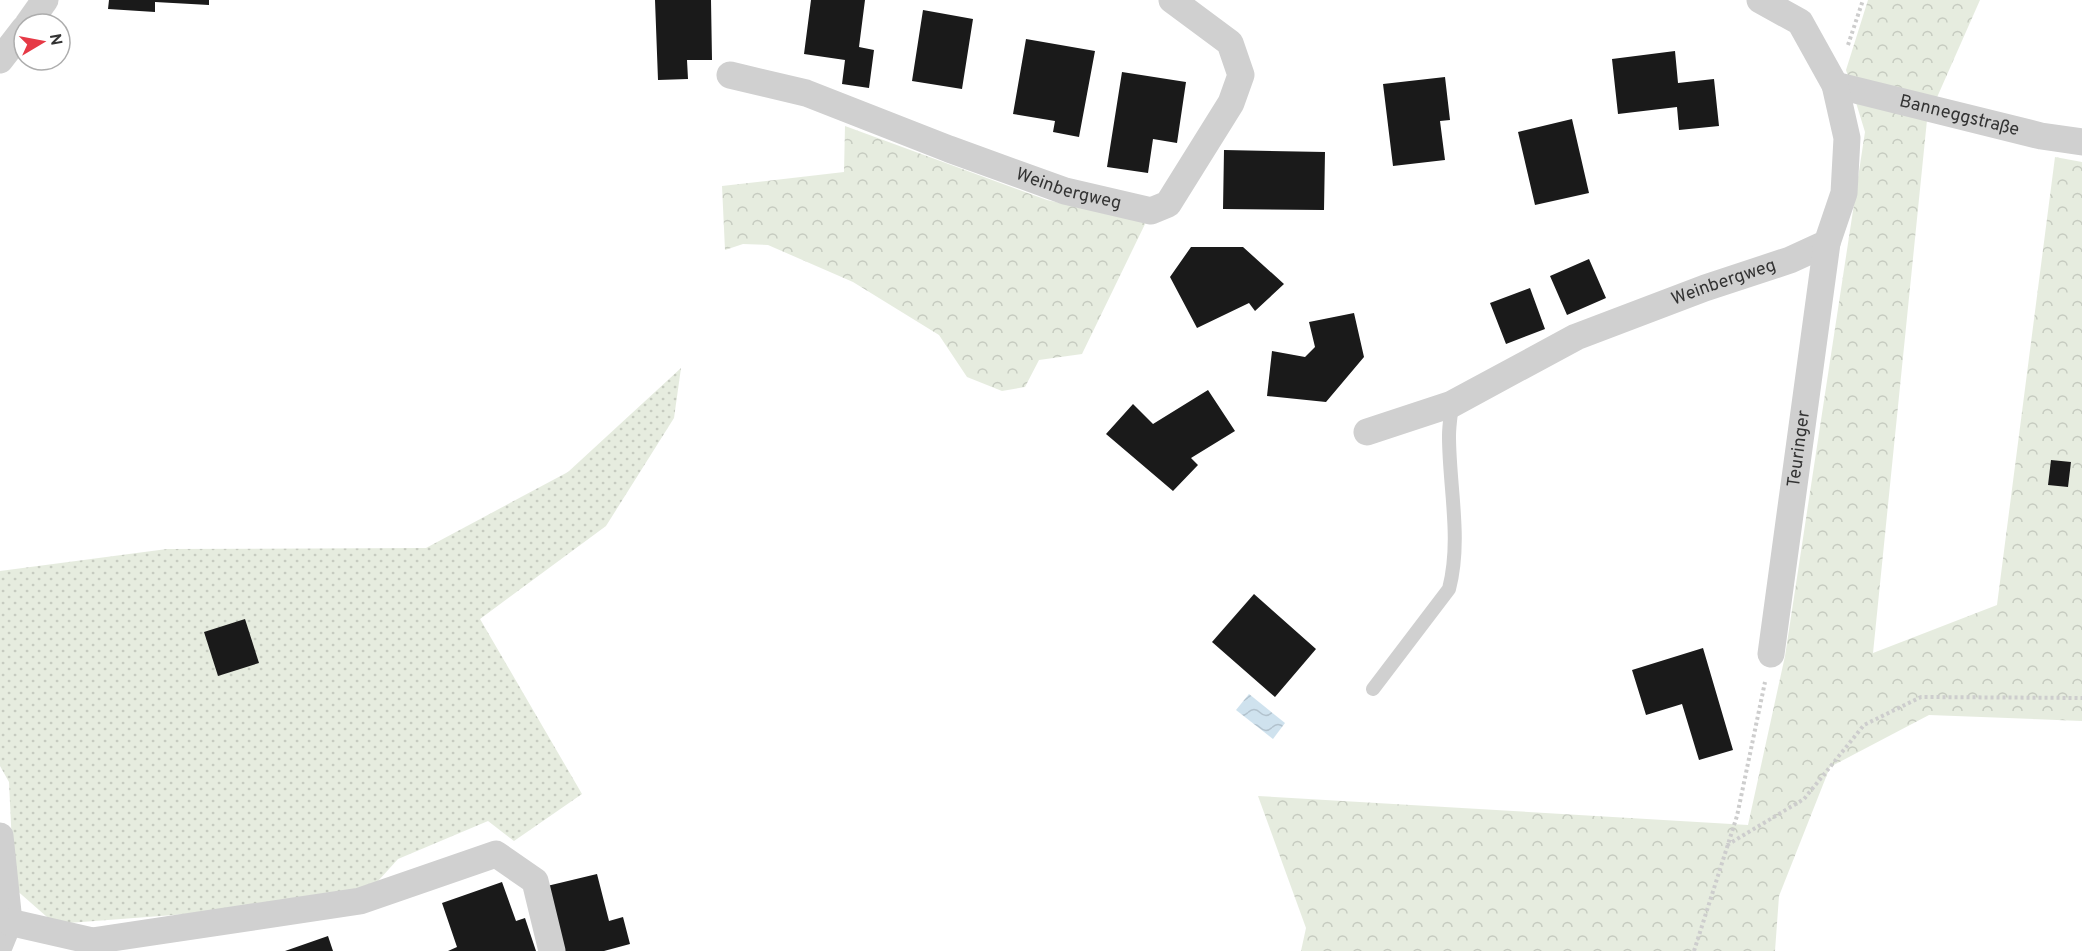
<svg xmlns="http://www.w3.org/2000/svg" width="2082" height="951" viewBox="0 0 2082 951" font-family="Overpass,sans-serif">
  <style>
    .grass { fill: url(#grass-dots) }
    .forest { fill: url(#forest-crowns) }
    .water { fill: url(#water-waves) }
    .building { fill: #1a1a1a }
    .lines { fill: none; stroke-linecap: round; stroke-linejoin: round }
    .path { stroke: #cdcdcd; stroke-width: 4; stroke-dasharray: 3 3; stroke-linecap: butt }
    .lane { stroke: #d0d0d0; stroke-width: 14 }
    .street { stroke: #d0d0d0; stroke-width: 27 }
    .labels { text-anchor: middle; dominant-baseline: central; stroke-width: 6; stroke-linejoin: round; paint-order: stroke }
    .street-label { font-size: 18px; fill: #333; stroke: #fff }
  </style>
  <defs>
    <pattern id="grass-dots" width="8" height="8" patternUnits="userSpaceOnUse" patternTransform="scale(1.5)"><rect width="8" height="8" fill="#e6ecdf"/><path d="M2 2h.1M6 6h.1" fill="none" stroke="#c6cbc0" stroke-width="1.8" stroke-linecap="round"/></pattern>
    <pattern id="forest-crowns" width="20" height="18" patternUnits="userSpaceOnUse" patternTransform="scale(1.5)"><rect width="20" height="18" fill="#e6ecdf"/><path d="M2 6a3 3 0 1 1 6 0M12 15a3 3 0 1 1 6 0" fill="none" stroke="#c6cbc0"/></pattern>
    <pattern id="water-waves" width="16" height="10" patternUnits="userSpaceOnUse" patternTransform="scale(1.5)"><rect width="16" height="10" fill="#cfe2ee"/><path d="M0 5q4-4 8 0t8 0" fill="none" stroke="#b2c2cd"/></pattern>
  </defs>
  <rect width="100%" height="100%" fill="#fff"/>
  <path class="grass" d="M681 368 674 418 606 526 480 619 582 794 514 841 488 821 398 859 360 901 55 924 14 888 9 782 0 766V571L167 549 426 548 568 472Z"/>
  <path class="forest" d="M1868 0H1980L1927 120 1873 653 1997 605 2055 157 2082 162V721L1929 715 1830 767 1779 896 1775 951H1301L1306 928 1258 796 1748 825 1785 656 1865 132 1846 70Z
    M845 126 1047 200 1146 222 1082 354 1039 360 1025 387 1002 391 967 377 939 335 853 282 768 245 743 244 725 250 722 186 844 172Z"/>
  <path class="water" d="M1249 694 1285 723 1273 739 1236 710Z"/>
  <path class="building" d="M109 0H209V5L155 2V12L108 9Z
    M655 0H711L712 60H687L688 79 658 80Z
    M811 0H865L859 47 874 50 869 88 842 84 845 60 804 54Z
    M923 10 973 19 962 89 912 81Z
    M1026 39 1095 51 1079 137 1053 132 1055 121 1013 114Z
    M1675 51 1678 83 1714 79 1719 126 1679 130 1677 107 1618 114 1612 59Z
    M1122 72 1186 82 1177 143 1153 139 1148 173 1107 167Z
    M1445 77 1450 120 1440 121 1445 160 1393 166 1383 84Z
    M1572 119 1589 193 1535 205 1518 132Z
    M1224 150 1325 152 1324 210 1223 209Z
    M1191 247H1243L1284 284 1255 311 1249 303 1197 328 1170 277Z
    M1589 259 1606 298 1567 315 1550 276Z
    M1530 288 1545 329 1506 344 1490 303Z
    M1354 313 1364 357 1326 402 1267 396 1272 351 1305 357 1315 347 1309 322Z
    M1208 390 1235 431 1191 458 1198 465 1173 491 1106 434 1133 404 1153 424Z
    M2051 460 2071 462 2068 487 2048 485Z
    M1254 594 1316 649 1275 697 1212 642Z
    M245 619 259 663 218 676 204 632Z
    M1703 648 1733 750 1699 760 1682 704 1646 715 1632 670Z
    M597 874 609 921 623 917 630 944 604 951H563L547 886Z
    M502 882 516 921 525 918 536 951H448L457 947 442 903Z
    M328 936 333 951H285Z"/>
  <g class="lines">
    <path class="path" d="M1848 45 1863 0
      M1727 845 1804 799 1864 725 1921 697 2082 698
      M1694 951 1737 816 1765 682"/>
    <path class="lane" d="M1373 689 1449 589C1462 539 1449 487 1449 436 1449 425 1451 414 1452 404"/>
    <g class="street">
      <path d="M28 24 45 0"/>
      <path d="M0 60 24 29"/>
      <path id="s1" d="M730 75 806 93 949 149 1065 191 1151 211 1168 204 1231 103 1241 75 1230 43 1172 0"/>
      <path id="s2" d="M1835 85 2041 136 2082 142"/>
      <path id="s3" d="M1367 432 1452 404 1576 337 1705 288 1790 260 1827 243 1844 193 1847 138 1835 85 1800 22 1760 0"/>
      <path id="s4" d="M1771 654 1827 243"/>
      <path d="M0 836 9 922 0 944"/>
      <path d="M9 922 92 941 360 901 496 854 535 881 552 951"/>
    </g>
  </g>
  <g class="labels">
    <g class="street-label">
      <text stroke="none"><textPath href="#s2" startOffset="128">Banneggstraße</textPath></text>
      <text stroke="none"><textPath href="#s1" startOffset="358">Weinbergweg</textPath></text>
      <text stroke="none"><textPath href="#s3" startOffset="388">Weinbergweg</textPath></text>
      <text stroke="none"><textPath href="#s4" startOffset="207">Teuringer</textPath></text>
    </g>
  </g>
  <g transform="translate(42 42) rotate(80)"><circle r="28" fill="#ffffff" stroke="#adadad" stroke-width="1.5"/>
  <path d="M0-4.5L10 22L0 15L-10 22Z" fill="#e63946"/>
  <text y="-9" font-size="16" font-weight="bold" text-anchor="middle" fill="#333333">N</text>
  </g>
</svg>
